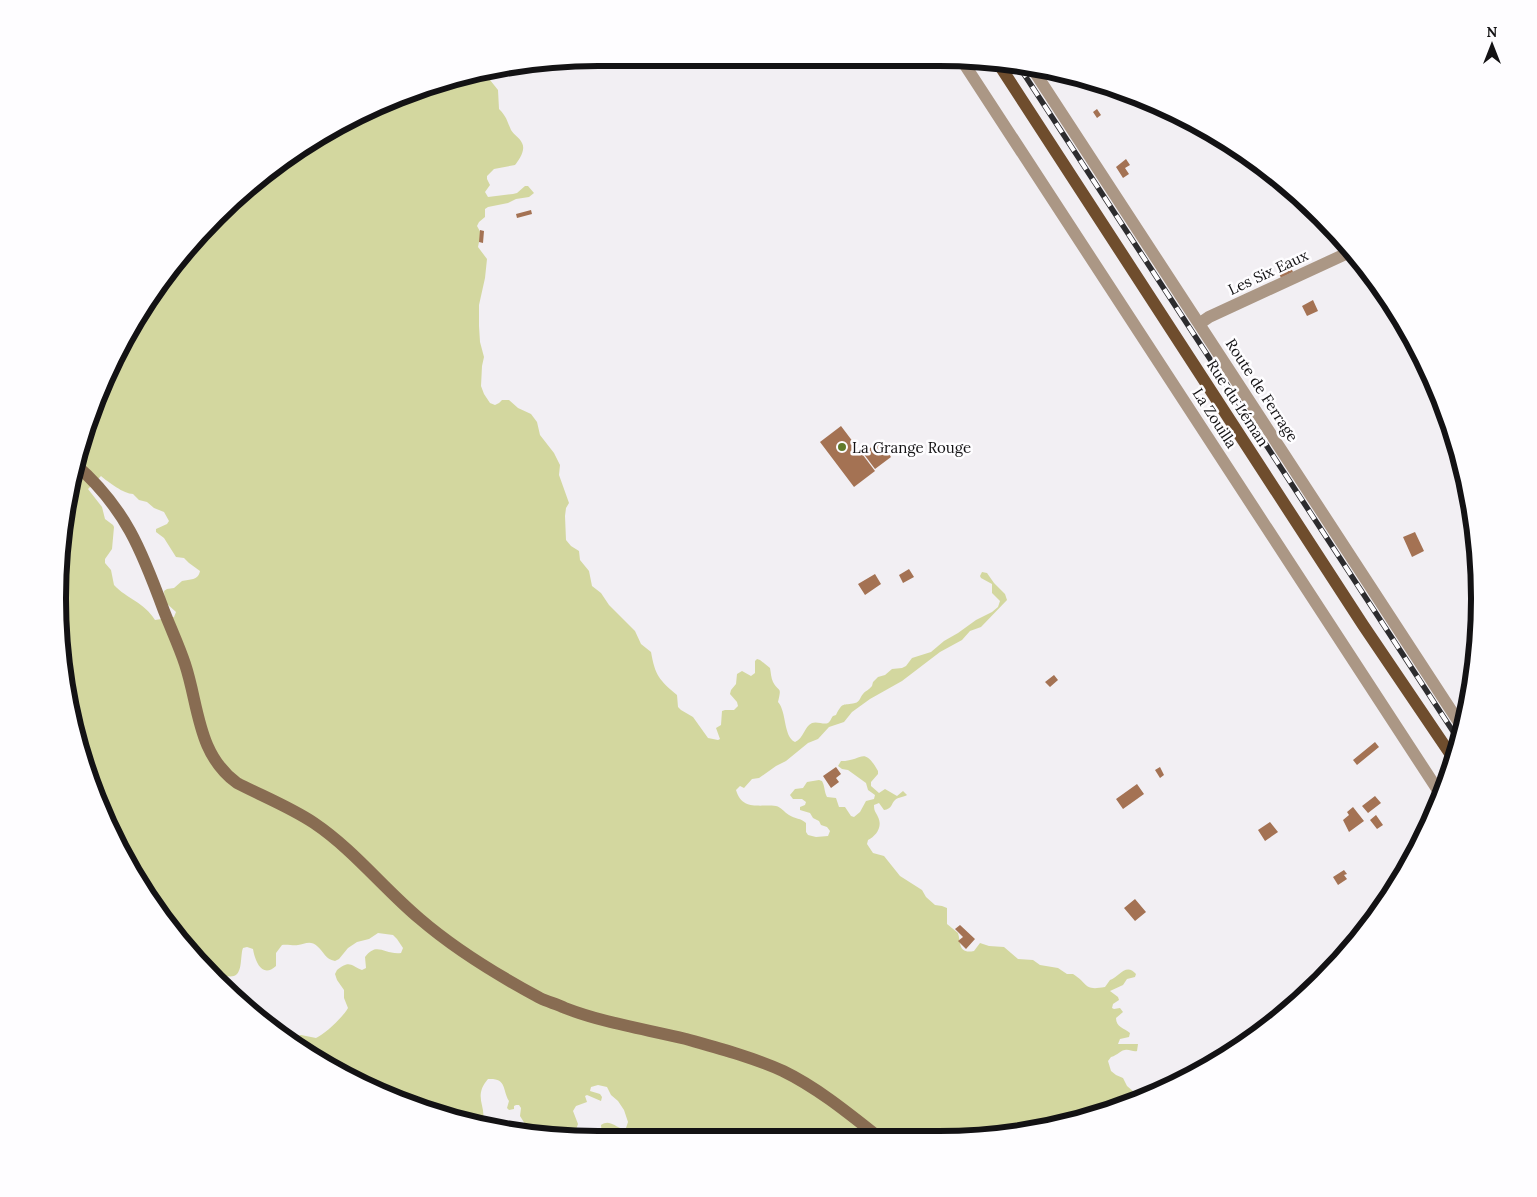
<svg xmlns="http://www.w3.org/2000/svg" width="1537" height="1197" viewBox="0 0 1537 1197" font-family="Lora,serif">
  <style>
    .green { fill: #d3d79f; fill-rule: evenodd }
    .building { fill: #a47253 }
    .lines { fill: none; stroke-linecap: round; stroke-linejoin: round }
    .street { stroke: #ab9785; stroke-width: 12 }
    .secondary { stroke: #886c52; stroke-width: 12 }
    .primary { stroke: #6f4d2d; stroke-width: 12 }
    .rail-casing { stroke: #2d2c2e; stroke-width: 5.5 }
    .rail { stroke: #fefdff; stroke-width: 4; stroke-dasharray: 11; stroke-linecap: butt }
    .poi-dot { fill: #617a2c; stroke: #fefdff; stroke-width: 2 }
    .labels { text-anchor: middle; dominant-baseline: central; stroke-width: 5; stroke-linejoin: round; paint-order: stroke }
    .street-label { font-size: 15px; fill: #131214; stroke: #fefdff }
    .poi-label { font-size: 15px; fill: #131214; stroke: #fefdff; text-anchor: start }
    .rim { fill: none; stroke: #131214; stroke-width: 6 }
  </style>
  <rect width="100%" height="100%" fill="#f2eff3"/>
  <path class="green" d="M489 72 490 80 498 90 499 109C507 117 507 121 511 130 514 135 520 138 522 143 526 150 519 160 515 165L494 169 487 176V179L490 185 485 192 488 197 513 194 517 193 525 186H528L534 193 529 197 516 199 508 203 488 207 485 209V217L479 222 477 226 482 235 479 242 478 247 487 259 485 278 479 305V326L480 342 484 357 482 366 481 386 484 394 490 403 495 405 499 403 502 400H509L518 408 531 414 537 422 540 435 554 453 560 465 559 475 569 503 566 508 565 516 566 540 571 546 579 551 580 560 589 571 592 586 601 593 609 605 635 631 641 644 651 652C655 675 659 680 677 695L678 707 681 710 693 717 708 738 718 740 720 739 716 728 721 725 722 711 725 710H734L738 706 737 702 730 694 731 690 736 684 737 674 742 671 751 676 755 673V661L757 659 760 660 770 668C771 673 771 678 773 682 779 693 782 685 778 702 787 712 783 736 795 742 804 738 804 727 812 723 817 721 824 725 828 723 831 721 831 718 833 716L836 715C843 701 843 706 855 703 860 702 860 697 863 694 865 691 869 690 872 686L873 682 878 677 885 675 892 669 902 668 906 666 912 658 931 652 944 641 958 633 976 620 992 612 998 607 1000 601 992 593V584L981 578 980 576 982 572 987 573 994 583 1005 594 1007 600 981 627 970 631 962 640 940 652 902 681 870 699 852 712 844 722 829 727 818 739 808 743 786 761 776 766 759 778 752 779 744 788 740 786 736 790C742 811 759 804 776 806 781 807 784 812 789 815 795 819 801 818 806 823V832L808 835 816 837 828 836 830 831 827 827 821 825 819 821 813 818 810 813 800 810V807L805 805 806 802 802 799H793L790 795 795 789 803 788 807 782 819 780 822 781C825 786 824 792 827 797L836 798 839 807H845L851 816 854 817 860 812 866 801 874 799 875 795 868 790 866 783 848 770 842 769 838 766 841 761C863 761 863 745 878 771V774L871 782V786L879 793 885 789 897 796 903 791 907 795C904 797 898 797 895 800 891 804 892 809 884 810L879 803 874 805C874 812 876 812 878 817 883 827 876 836 868 840L867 844 873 853 884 856 900 876 922 890 926 897 935 905 942 906 947 908V924L958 933C961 943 958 954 974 951L980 943 989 946 1004 947 1018 959 1033 960 1040 965 1058 968 1067 974H1073C1089 984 1083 991 1105 987L1110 980C1119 977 1126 962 1136 974L1135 977 1127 979 1123 985 1110 991 1118 997 1119 1000 1113 1004 1112 1008 1114 1009 1120 1008 1123 1012 1116 1018C1116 1027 1124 1028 1130 1033L1129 1037 1120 1039 1118 1044H1138L1137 1051C1133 1052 1129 1049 1125 1050 1121 1050 1118 1055 1111 1057L1108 1061 1111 1071 1116 1075 1123 1078 1127 1086 1134 1092 1132 1101 1113 1111 1009 1135H602L601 1125C609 1119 614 1126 623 1129L626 1128 628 1122 624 1110 618 1101 611 1095 607 1087 598 1085 591 1087 590 1091 600 1094 602 1097 601 1101 587 1095 585 1096 587 1102 576 1106 573 1111 578 1124 575 1132 577 1135H528L523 1133 525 1124 520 1116 521 1108 519 1105H516L514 1106V1109L509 1110 507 1108 509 1101C502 1089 507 1078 488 1079 472 1097 488 1108 482 1122L392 1098 298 1048 280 1034 292 1037 301 1035 316 1038C325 1034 343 1017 348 1008L344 998V990L337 980 335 974 337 970C350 960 350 965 362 970L366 968 365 957C377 941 384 955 401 953L403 948 397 939 393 935 378 933 369 939 357 942 348 948 339 959 335 961C325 959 324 952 317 946 311 940 304 944 298 945 294 946 287 944 282 945L276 953V966C262 979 255 961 253 949L247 947 243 948C240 955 243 973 234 976 231 977 225 976 221 976L216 981 149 899 99 806 76 739 58 599 76 459 130 328 216 216 328 130 458 76ZM101 476C108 482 124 494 133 494L139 500 147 502 154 508 164 512 169 521 167 524 156 529V532L164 538 176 557 184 558 189 563 200 571C198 581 190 579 182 581L174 588 167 589 164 591 165 602 176 612 174 617 155 620C144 602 127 599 114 585L111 570 105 563V559L112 549 114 527 113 525 105 519 102 507 88 489Z"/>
  <path class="building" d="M1097 109 1101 115 1097 118 1093 112Z
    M1126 159 1130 165 1125 168 1129 174 1123 178 1116 167Z
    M531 210 532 214 517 218 516 214Z
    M480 230 484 231 483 243 479 242Z
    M1359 260 1365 267 1360 270 1356 261Z
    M1288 261 1293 272 1281 278 1276 267Z
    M1313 300 1318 311 1307 316 1302 306Z
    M841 426 875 471 854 487 820 442Z
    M880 441 891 457 875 469 863 453Z
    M1415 532 1424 551 1412 557 1403 537Z
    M909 569 914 577 903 583 899 575Z
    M875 574 881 584 865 595 858 584Z
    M1054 675 1058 680 1050 687 1045 682Z
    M1375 742 1379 747 1357 765 1353 760Z
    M836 767 841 774 836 778 839 782 831 788 823 776Z
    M1160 767 1164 775 1160 778 1155 770Z
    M1137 784 1144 794 1123 809 1116 799Z
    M1375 796 1381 803 1368 813 1362 806Z
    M1353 807 1364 821 1349 832 1343 820 1349 815 1347 812Z
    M1376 815 1383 825 1377 829 1370 820Z
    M1270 822 1278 832 1265 841 1258 830Z
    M1344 870 1347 874 1344 875 1347 879 1338 885 1333 877Z
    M1135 899 1146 912 1135 921 1124 908Z
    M960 925 975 939 966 949 958 941 963 937 955 929Z"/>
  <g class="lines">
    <path class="street" d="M961 59 1441 795
      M1034 71 1462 727
      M1199 324 1209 317 1352 251"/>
    <path class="secondary" d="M75 464C125 507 142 551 164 611 171 629 179 646 185 664 199 706 197 754 237 783 262 796 290 807 314 823 354 850 384 889 420 919 456 950 499 976 540 998 548 1002 557 1004 565 1008 604 1023 645 1029 686 1039 718 1048 752 1057 783 1071 816 1087 847 1112 876 1135"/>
    <path class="primary" d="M998 63 1363 625 1453 758"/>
    <g class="rail-casing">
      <path id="rail" d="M1020 68 1458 739"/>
    </g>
    <use href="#rail" class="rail"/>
  </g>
  <circle class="poi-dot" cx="842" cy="447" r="5"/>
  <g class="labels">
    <g class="street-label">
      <text transform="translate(1268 272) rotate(-25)">Les Six Eaux</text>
      <text transform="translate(1262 390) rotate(57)">Route de Ferrage</text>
      <text transform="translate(1238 403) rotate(57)">Rue du Léman</text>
      <text transform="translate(1215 418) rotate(57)">La Zouilla</text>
    </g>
    <g class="poi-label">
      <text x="852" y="447">La Grange Rouge</text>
    </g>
  </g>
  <path d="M0 0H1537V1197H0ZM598 66H939A532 532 0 0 1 1471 598V599A532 532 0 0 1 939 1131H598A532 532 0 0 1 66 599V598A532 532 0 0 1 598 66Z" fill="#fefdff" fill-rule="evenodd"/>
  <path class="rim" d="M598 66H939A532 532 0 0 1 1471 598V599A532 532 0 0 1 939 1131H598A532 532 0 0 1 66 599V598A532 532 0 0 1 598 66Z"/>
  <g transform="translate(1492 45)" stroke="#fefdff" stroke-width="4" paint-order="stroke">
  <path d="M0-4L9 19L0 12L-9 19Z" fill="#131214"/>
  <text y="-8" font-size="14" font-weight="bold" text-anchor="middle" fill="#131214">N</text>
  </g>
</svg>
